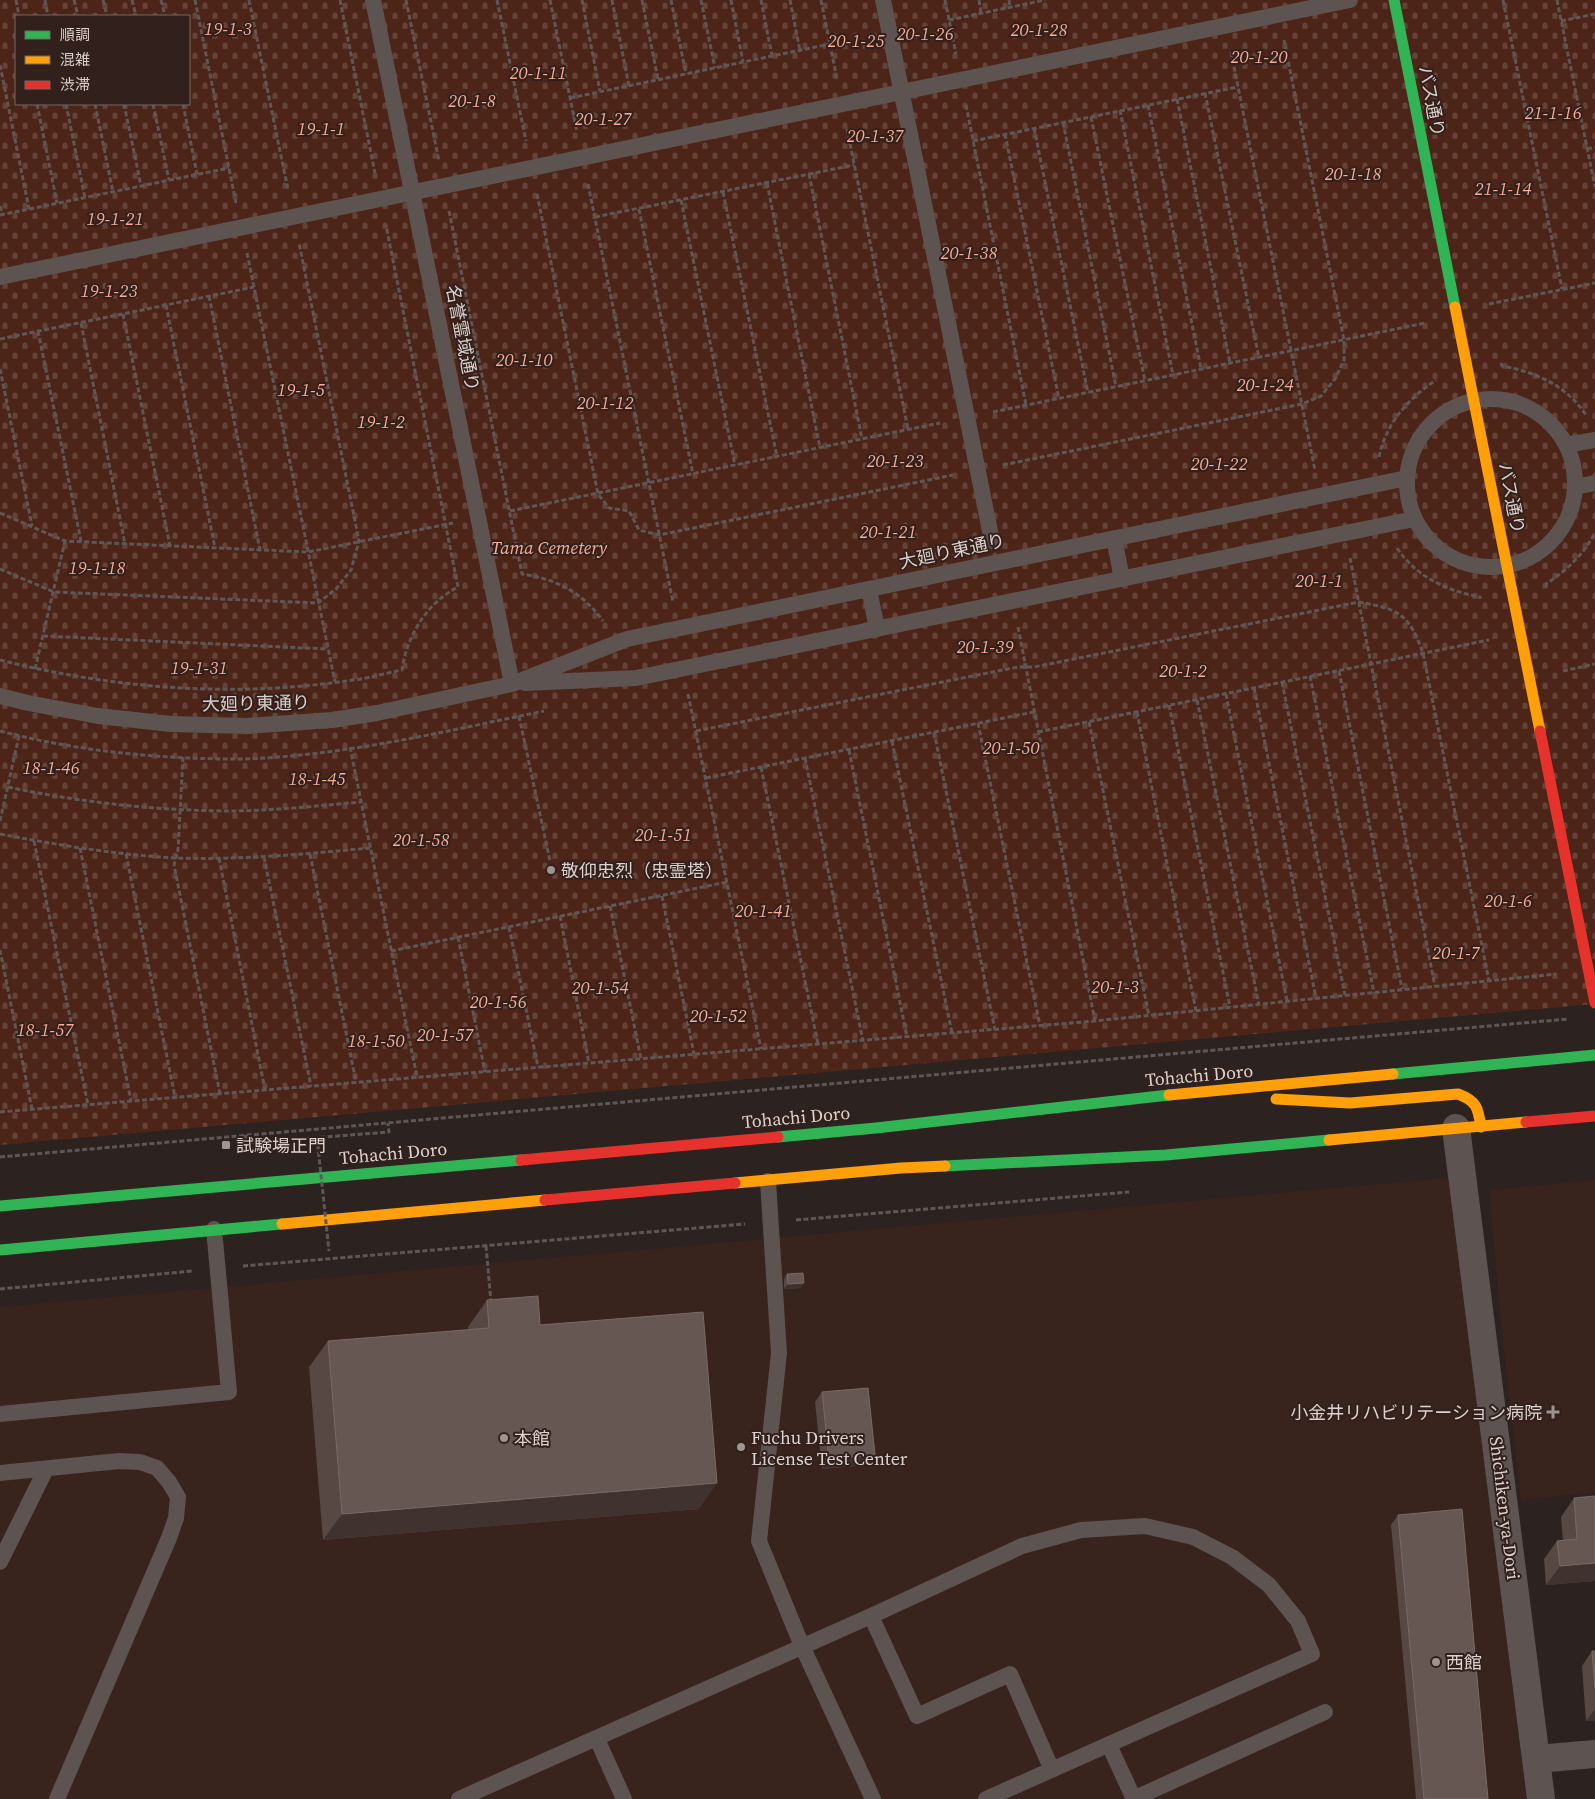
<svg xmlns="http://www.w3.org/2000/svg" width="1595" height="1799" viewBox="0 0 1595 1799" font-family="'Source Serif 4','Noto Sans JP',serif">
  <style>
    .built { fill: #38231d }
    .cemetery { fill: url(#cemetery-stones); fill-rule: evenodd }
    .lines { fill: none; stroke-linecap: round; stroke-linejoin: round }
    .path { stroke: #5f5755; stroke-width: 3; stroke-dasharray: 5 2.5; stroke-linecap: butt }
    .lane { stroke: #5d5350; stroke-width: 16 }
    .street { stroke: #5d5350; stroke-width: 28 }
    .fast { stroke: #30b455; stroke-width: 11 }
    .slow { stroke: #ff9f0a; stroke-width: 11 }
    .jam { stroke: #e5322d; stroke-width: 11 }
    .path-bridge { stroke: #5f5755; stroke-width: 3; stroke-dasharray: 5 2.5; stroke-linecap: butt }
    .wall { fill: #584843 }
    .shaded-wall { fill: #40332f }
    .building { fill: #665752; stroke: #796a65 }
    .poi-dot { fill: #9e9490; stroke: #31201b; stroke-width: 2 }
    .labels { text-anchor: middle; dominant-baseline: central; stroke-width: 4; stroke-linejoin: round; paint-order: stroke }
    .park-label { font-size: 18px; font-style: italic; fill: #fcac96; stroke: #31201b }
    .street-label { font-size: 18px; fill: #dcd1cd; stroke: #31201b }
    .poi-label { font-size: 18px; fill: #dcd1cd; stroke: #31201b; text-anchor: start }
  </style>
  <defs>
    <pattern id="cemetery-stones" width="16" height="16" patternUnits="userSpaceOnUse" patternTransform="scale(1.25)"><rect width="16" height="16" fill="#4c2418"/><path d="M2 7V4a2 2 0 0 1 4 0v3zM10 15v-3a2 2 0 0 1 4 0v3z" fill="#654338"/></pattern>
  </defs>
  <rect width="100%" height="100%" fill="#2c2320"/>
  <path class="built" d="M1448 1178 1501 1587 1526 1799H0V1307Z
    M1595 1180V1492L1521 1500 1502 1332 1490 1200 1491 1190Z"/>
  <path class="cemetery" d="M0 0H1595V1004L0 1145ZM16 16H189V104H16Z"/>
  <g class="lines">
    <path class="path" d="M16 0 19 16
      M45 0 48 16
      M74 0 78 16
      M103 0 107 16
      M132 0 136 16
      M161 0 165 16
      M195 0 236 203
      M249 0 288 190
      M340 0 375 173
      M406 0 439 161
      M497 0 526 141
      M550 0 577 132
      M582 0 600 91
      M612 0 629 86
      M642 0 658 79
      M671 0 686 74
      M701 0 715 68
      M731 0 743 62
      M761 0 772 56
      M790 0 800 51
      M821 0 837 79
      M945 0 956 54
      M979 0 981 13
      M1009 0 1010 7
      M1503 0 1562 289
      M1557 0 1595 187
      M949 20 1045 0
      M1561 21 1595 14
      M1231 52 1315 470
      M0 65 29 209
      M1205 93 1259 358
      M570 98 830 44
      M1177 99 1230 363
      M37 104 57 203
      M66 104 85 198
      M95 104 113 192
      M124 104 141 186
      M153 104 169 180
      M183 104 197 174
      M966 105 1026 405
      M1148 105 1201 369
      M1120 110 1173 375
      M1091 117 1145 381
      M1063 122 1116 387
      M1034 128 1088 393
      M847 129 908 429
      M1005 134 1059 399
      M973 141 1238 87
      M1587 149 1595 147
      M809 174 862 439
      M767 183 820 448
      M588 184 673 602
      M723 192 777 457
      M537 194 598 494 609 508 629 511 639 530 659 535 953 475
      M681 200 735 465
      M0 206 2 215
      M639 209 693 474
      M449 211 522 574C556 579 582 592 603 621
      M0 215 229 168
      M595 217 854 165
      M247 253 335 682
      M209 296 260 550
      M1489 304 1595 283
      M166 305 215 548
      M123 314 170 546
      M81 323 125 544
      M38 331 81 541
      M0 339 254 287
      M1501 363 1502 366C1536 372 1567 386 1586 415
      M0 369 32 526
      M993 412 1425 323
      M1379 457C1386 423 1408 399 1436 380
      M1003 465 1302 404 1321 396 1335 379 1344 360V340L1284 40
      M510 511 940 423
      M0 513 65 541 308 552 453 523
      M1397 548C1416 577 1448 591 1480 597V599
      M1350 558 1435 986
      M0 569 54 592 318 603 336 589 351 570 359 541 299 243
      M1546 587V584C1567 570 1582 556 1595 533
      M1018 627 1095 1021
      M43 636 327 649
      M0 660C115 689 235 698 353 680 370 678 386 673 402 670 407 635 427 603 458 587L386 225
      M35 669 65 541
      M1339 671 1402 989
      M1563 671 1595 664
      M1310 676 1374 993
      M1282 682 1345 995
      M1254 688 1316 998
      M688 694 761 1049
      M1226 694 1287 1001
      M1197 700 1259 1005
      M1169 705 1230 1007
      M1137 712 1196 1011
      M519 716 550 861
      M1089 722 1149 1016
      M978 723 1040 1026
      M0 731C61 747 124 755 188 758 218 759 248 760 279 757 368 750 456 729 544 711
      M696 731 1018 667H1034L1359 602C1399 609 1409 614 1423 653L1489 981
      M934 732 995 1030
      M1038 732 1489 640
      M892 741 952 1033
      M350 747 417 1077
      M849 750 907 1037
      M183 757 178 850 174 865 220 1094
      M805 758 863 1041
      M761 767 818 1044
      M706 778 1034 712
      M8 787C79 802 151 810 224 811 270 811 316 806 361 802
      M0 821 19 736
      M0 834C58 845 117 855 177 858 242 860 306 854 370 848
      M34 841 88 1105
      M80 848 131 1101
      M126 854 175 1097
      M310 854 356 1082
      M264 857 311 1086
      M219 858 265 1090
      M662 896 694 1054
      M610 906 641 1059
      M560 916 589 1063
      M509 927 538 1067
      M458 937 485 1072
      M0 950 32 1109
      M391 951 727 882
      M0 1112 1095 1021 1556 974
      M245 1135 246 1143 389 1132 388 1123
      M0 1157 1568 1019
      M796 1220 1129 1192
      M486 1246 491 1302
      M243 1266 745 1224
      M0 1289 192 1271"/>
    <path class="lane" d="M373 0 512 684
      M883 0 992 541
      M0 277 1350 0
      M1407 483a84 84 0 1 1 168 0a84 84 0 1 1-168 0Z
      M1566 445 1595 440
      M1575 487 1595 483
      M1114 538 1122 579
      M869 589 877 629
      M525 683 636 678 1414 519
      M0 696 28 703 98 716 171 724 247 726 332 720 377 713 512 684 627 639 1407 478
      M768 1181 779 1353 759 1541 802 1646 873 1799
      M0 1414 229 1392 214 1229
      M0 1473 119 1461 140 1462 157 1468 169 1482 178 1497 176 1518 169 1538 57 1799
      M0 1562 46 1469
      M871 1616 917 1716 1010 1674 1052 1770
      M597 1739 624 1799
      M1109 1745 1134 1799
      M459 1799 871 1616 1022 1546 1081 1530 1145 1526 1193 1537 1232 1557 1269 1585 1298 1621 1312 1654 986 1799
      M1133 1799 1325 1712"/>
    <path class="street" d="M1456 1128 1541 1799
      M1537 1759 1595 1754"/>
    <path class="fast" d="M1394 0 1455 307
      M1393 1074 1595 1055
      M778 1137 876 1128 1169 1095
      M945 1166 1166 1155 1329 1140
      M0 1206 521 1160
      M0 1250 282 1224"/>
    <path class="slow" d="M1455 307 1540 731
      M1169 1095 1393 1074
      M1276 1099 1350 1103 1458 1094C1477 1101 1478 1108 1481 1127
      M1329 1140 1526 1122
      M735 1183 901 1168 945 1166
      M282 1224 545 1200"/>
    <path class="jam" d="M1540 731 1595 1003
      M1526 1122 1595 1116
      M521 1160 778 1137
      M545 1200 735 1183"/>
    <path class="path-bridge" d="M317 1137 329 1251"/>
  </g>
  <path class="wall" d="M787 1274 804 1283 800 1288 784 1289V1279Z
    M487 1300 540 1325 699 1509 323 1540 309 1367 328 1341 469 1330 468 1327Z
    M822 1392 875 1455 868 1465 822 1469 815 1402Z
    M1595 1496V1581L1546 1585 1544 1559 1557 1541 1563 1540 1561 1517 1574 1498Z
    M1398 1515 1488 1799H1416L1391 1525Z
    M1592 1651H1595V1721H1586L1582 1666Z"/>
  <path class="shaded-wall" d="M804 1283 800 1288 784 1289 788 1284Z
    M875 1455 868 1465 822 1469 829 1459Z
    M717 1483 699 1509 323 1540 342 1514Z
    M1595 1563V1581L1546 1585 1560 1566Z
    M1595 1709V1721H1586Z"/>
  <path class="building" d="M803 1273 804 1283 788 1284 787 1274Z
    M538 1296 540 1325 703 1312 717 1483 342 1514 328 1341 489 1328 487 1300Z
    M868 1388 875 1455 829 1459 822 1392Z
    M1595 1496V1563L1560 1566 1557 1541 1577 1539 1574 1498Z
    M1462 1509 1488 1799H1424L1398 1515Z
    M1592 1651H1595V1688Z"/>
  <g class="poi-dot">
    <circle cx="551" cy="870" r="5"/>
    <rect x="221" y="1140" width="10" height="10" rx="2.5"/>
    <path d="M1550.5 1404.5h5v5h5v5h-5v5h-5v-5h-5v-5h5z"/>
    <circle cx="504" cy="1438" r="5"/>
    <circle cx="741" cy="1447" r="5"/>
    <circle cx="1436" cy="1662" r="5"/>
  </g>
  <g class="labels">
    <g class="park-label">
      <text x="228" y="28">19-1-3</text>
      <text x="1039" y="29">20-1-28</text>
      <text x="925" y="33">20-1-26</text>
      <text x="856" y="40">20-1-25</text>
      <text x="1259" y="56">20-1-20</text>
      <text x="538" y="72">20-1-11</text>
      <text x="472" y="100">20-1-8</text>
      <text x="1553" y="112">21-1-16</text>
      <text x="603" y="118">20-1-27</text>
      <text x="321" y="128">19-1-1</text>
      <text x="875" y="135">20-1-37</text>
      <text x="1353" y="173">20-1-18</text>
      <text x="1503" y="188">21-1-14</text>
      <text x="115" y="218">19-1-21</text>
      <text x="969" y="252">20-1-38</text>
      <text x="109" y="290">19-1-23</text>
      <text x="524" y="359">20-1-10</text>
      <text x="1265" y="384">20-1-24</text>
      <text x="301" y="389">19-1-5</text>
      <text x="605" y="402">20-1-12</text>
      <text x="381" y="421">19-1-2</text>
      <text x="895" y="460">20-1-23</text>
      <text x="1219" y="463">20-1-22</text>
      <text x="888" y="531">20-1-21</text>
      <text x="549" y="547">Tama Cemetery</text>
      <text x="97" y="567">19-1-18</text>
      <text x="1319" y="580">20-1-1</text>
      <text x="985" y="646">20-1-39</text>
      <text x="199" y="667">19-1-31</text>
      <text x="1183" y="670">20-1-2</text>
      <text x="1011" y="747">20-1-50</text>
      <text x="51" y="767">18-1-46</text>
      <text x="317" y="778">18-1-45</text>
      <text x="663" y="834">20-1-51</text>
      <text x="421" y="839">20-1-58</text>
      <text x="1508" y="900">20-1-6</text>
      <text x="763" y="910">20-1-41</text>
      <text x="1456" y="952">20-1-7</text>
      <text x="1115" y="986">20-1-3</text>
      <text x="600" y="987">20-1-54</text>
      <text x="498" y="1001">20-1-56</text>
      <text x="718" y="1015">20-1-52</text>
      <text x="45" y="1029">18-1-57</text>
      <text x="445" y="1034">20-1-57</text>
      <text x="376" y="1040">18-1-50</text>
    </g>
    <g class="street-label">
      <text transform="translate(1432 101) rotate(79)">バス通り</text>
      <text transform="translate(463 338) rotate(79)">名誉霊域通り</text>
      <text transform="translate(1512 498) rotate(79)">バス通り</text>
      <text transform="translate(952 551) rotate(-12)">大廻り東通り</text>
      <text transform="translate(256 703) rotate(-1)">大廻り東通り</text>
      <text transform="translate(1199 1075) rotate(-5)">Tohachi Doro</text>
      <text transform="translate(796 1117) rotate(-5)">Tohachi Doro</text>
      <text transform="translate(393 1153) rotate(-5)">Tohachi Doro</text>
      <text transform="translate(1505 1508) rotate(83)">Shichiken-ya-Dori</text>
    </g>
    <g class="poi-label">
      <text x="561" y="870">敬仰忠烈（忠霊塔）</text>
      <text x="236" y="1145">試験場正門</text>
      <text x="1542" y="1412" text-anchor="end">小金井リハビリテーション病院</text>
      <text x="751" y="1437">Fuchu Drivers<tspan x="751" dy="21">License Test Center</tspan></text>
      <text x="514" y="1438">本館</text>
      <text x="1446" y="1662">西館</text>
    </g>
  </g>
  <rect x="15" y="15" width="175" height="90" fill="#31201b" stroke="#756762"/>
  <rect x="25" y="31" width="25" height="8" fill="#30b455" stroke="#756762"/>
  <text x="60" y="40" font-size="15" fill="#dcd1cd">順調</text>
  <rect x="25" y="56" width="25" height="8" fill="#ff9f0a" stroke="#756762"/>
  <text x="60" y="65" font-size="15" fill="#dcd1cd">混雑</text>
  <rect x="25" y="81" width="25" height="8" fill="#e5322d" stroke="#756762"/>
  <text x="60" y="90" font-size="15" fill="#dcd1cd">渋滞</text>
</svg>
